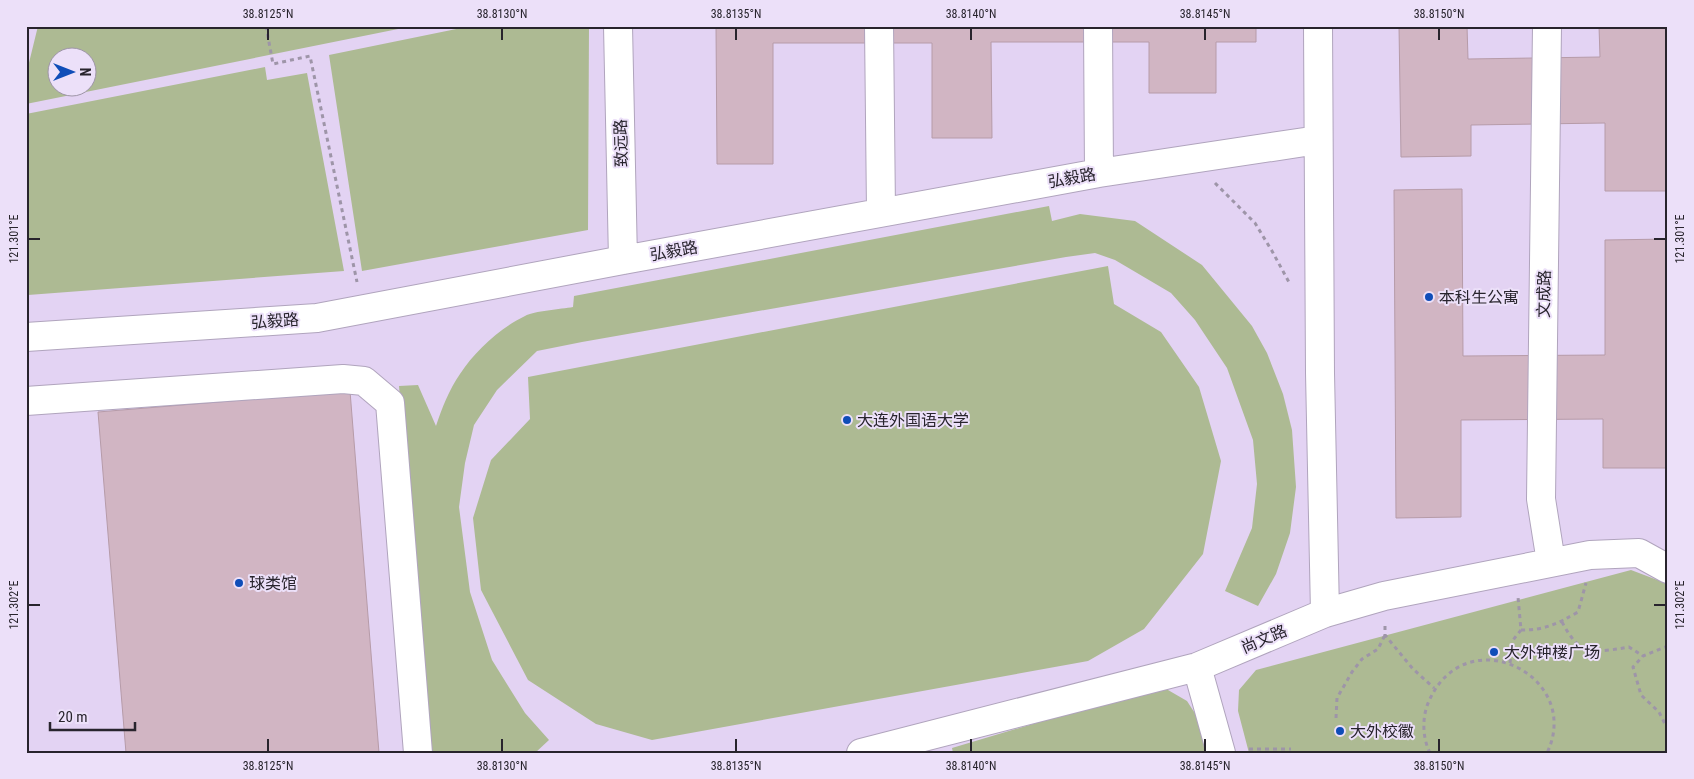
<svg xmlns="http://www.w3.org/2000/svg" width="1694" height="779" viewBox="0 0 1694 779" font-family="'Roboto Condensed','Noto Sans SC',sans-serif">
  <style>
    .built { fill: #e3d3f3; fill-rule: evenodd }
    .green { fill: #adba93; fill-rule: evenodd }
    .building { fill: #d1b5c3; stroke: #b69ba8 }
    .lines { fill: none; stroke-linecap: round; stroke-linejoin: round }
    .minor-casing { stroke: #b0a4bd; stroke-width: 30 }
    .path { stroke: #9e95a8; stroke-width: 3; stroke-dasharray: 4 4; stroke-linecap: butt }
    .minor { stroke: #fff; stroke-width: 28 }
    .ticks { fill: none; stroke: #28242d; stroke-width: 2 }
    .poi-dot { fill: #0f4db8; stroke: #ece0f9; stroke-width: 2 }
    .labels { text-anchor: middle; dominant-baseline: central; stroke-width: 4; stroke-linejoin: round; paint-order: stroke }
    .street-label { font-size: 16px; fill: #28242d; stroke: #ece0f9 }
    .poi-label { font-size: 16px; fill: #28242d; stroke: #ece0f9; text-anchor: start }
    .neatline { fill: none; stroke: #28242d; stroke-width: 2 }
    .ticks-label { font-size: 12px; text-anchor: middle; fill: #28242d }
  </style>
  <rect width="100%" height="100%" fill="#ece0f9"/>
  <path class="built" d="M26 26H1668V753H26ZM58 58H88V88H58Z"/>
  <path class="green" d="M38 26H413L26 104V75ZM58 58H88V88H58Z
    M471 26H589L588 230 362 271 329 55Z
    M265 67 267 80 307 73 344 271 28 295 26 293V114Z
    M1049 206 1052 221 1080 214 1135 221 1202 265 1252 326 1267 353 1283 394 1292 430 1296 487 1290 533 1276 574 1258 606 1225 591 1252 528 1257 484 1253 440 1227 368 1195 320 1171 293 1115 260 1095 253 1066 257 582 342 537 351 497 390 474 425 465 463 459 507 470 592 492 660 525 713 549 740 535 753H429L399 386 418 385 436 426C442 408 449 390 460 374 475 351 500 328 525 316 534 311 561 309 573 307L574 296Z
    M1108 266 1114 304 1161 332 1199 387 1221 461 1203 554 1144 629 1088 661 652 740 596 724 528 680 481 590 473 518 491 460 530 419 528 377Z
    M1631 570 1668 584V753H1249L1238 711 1239 690 1256 670Z
    M1147 690H1168L1187 701 1198 718 1208 753H953L952 748Z"/>
  <path class="building" d="M716 26H1256V42H1216V93H1149V42H991L992 138H932V43H773V164H717Z
    M1399 26H1467L1468 59 1600 57 1599 26H1668V191H1605V123L1471 125V156L1401 157Z
    M1462 189 1463 356 1605 355V240L1668 239 1666 468H1603V419L1461 420V517L1396 518 1394 190Z
    M350 391 379 753H126L98 412Z"/>
  <g class="lines">
    <g class="minor-casing">
      <path id="minor" d="M618 26 623 260
        M879 26 881 212
        M1098 26 1099 173
        M1318 26 1320 373 1325 613
        M1547 26 1541 499 1551 562
        M26 337 317 318 623 260 1099 173 1318 140
        M26 401 343 379 364 381 390 403 418 753
        M1197 667 1221 753
        M861 753 1197 667 1325 613 1384 596 1590 555 1639 553 1668 569"/>
    </g>
    <path class="path" d="M266 26 273 64 310 56 357 282
      M1215 183 1255 223 1272 251 1290 284
      M1562 622C1567 631 1574 644 1585 649 1595 653 1619 649 1629 647L1643 656
      M1385 626V635L1413 669 1434 688
      M1521 630C1545 630 1557 624 1578 612L1586 583
      M1668 646 1643 656 1633 667 1641 695 1659 712 1668 730
      M1510 663 1513 640 1521 630 1518 597
      M1336 718 1337 698 1352 672 1362 659 1378 649 1385 635
      M1249 749H1291
      M1430 753C1422 737 1422 716 1429 701 1466 617 1584 676 1547 753
      M1666 753 1668 738"/>
    <use href="#minor" class="minor"/>
  </g>
  <path class="ticks" d="M268 28V40M502 28V40M736 28V40M971 28V40M1205 28V40M1439 28V40M28 239H40M1654 239H1666M28 605H40M1654 605H1666M268 739V752M502 739V752M736 739V752M971 739V752M1205 739V752M1439 739V752"/>
  <g class="poi-dot">
    <circle cx="1429" cy="297" r="5"/>
    <circle cx="847" cy="420" r="5"/>
    <circle cx="239" cy="583" r="5"/>
    <circle cx="1494" cy="652" r="5"/>
    <circle cx="1340" cy="731" r="5"/>
  </g>
  <g class="labels">
    <g class="street-label">
      <text transform="translate(621 143) rotate(-91)">致远路</text>
      <text transform="translate(1072 178) rotate(-10)">弘毅路</text>
      <text transform="translate(674 251) rotate(-10)">弘毅路</text>
      <text transform="translate(1544 294) rotate(-89)">文成路</text>
      <text transform="translate(275 321) rotate(-4)">弘毅路</text>
      <text transform="translate(1264 639) rotate(-23)">尚文路</text>
    </g>
    <g class="poi-label">
      <text x="1439" y="297">本科生公寓</text>
      <text x="857" y="420">大连外国语大学</text>
      <text x="249" y="583">球类馆</text>
      <text x="1504" y="652">大外钟楼广场</text>
      <text x="1350" y="731">大外校徽</text>
    </g>
  </g>
  <rect width="1694" height="779" fill="none" stroke="#ece0f9" stroke-width="55"/>
  <g transform="translate(72 72) rotate(90)"><circle r="24" fill="#ece0f9" stroke="#9e95a7"/>
  <path d="M0-4L9 19L0 12L-9 19Z" fill="#0f4db8"/>
  <text y="-8" font-size="14" font-weight="bold" text-anchor="middle" fill="#28242d">N</text>
  </g>
  <path d="M50 722v8h85v-8" fill="none" stroke="#28242d" stroke-width="2.5"/>
  <text x="58" y="722" font-size="15" fill="#28242d" stroke="#ece0f9" stroke-width="4" paint-order="stroke">20 m</text>
  <rect x="28" y="28" width="1638" height="724" class="neatline"/>
  <g class="ticks-label">
    <text x="268" y="18">38.8125°N</text>
    <text x="502" y="18">38.8130°N</text>
    <text x="736" y="18">38.8135°N</text>
    <text x="971" y="18">38.8140°N</text>
    <text x="1205" y="18">38.8145°N</text>
    <text x="1439" y="18">38.8150°N</text>
    <text transform="translate(1680 239) rotate(-90)" y="4">121.301°E</text>
    <text transform="translate(14 239) rotate(-90)" y="4">121.301°E</text>
    <text transform="translate(1680 605) rotate(-90)" y="4">121.302°E</text>
    <text transform="translate(14 605) rotate(-90)" y="4">121.302°E</text>
    <text x="268" y="770">38.8125°N</text>
    <text x="502" y="770">38.8130°N</text>
    <text x="736" y="770">38.8135°N</text>
    <text x="971" y="770">38.8140°N</text>
    <text x="1205" y="770">38.8145°N</text>
    <text x="1439" y="770">38.8150°N</text>
  </g>
</svg>
